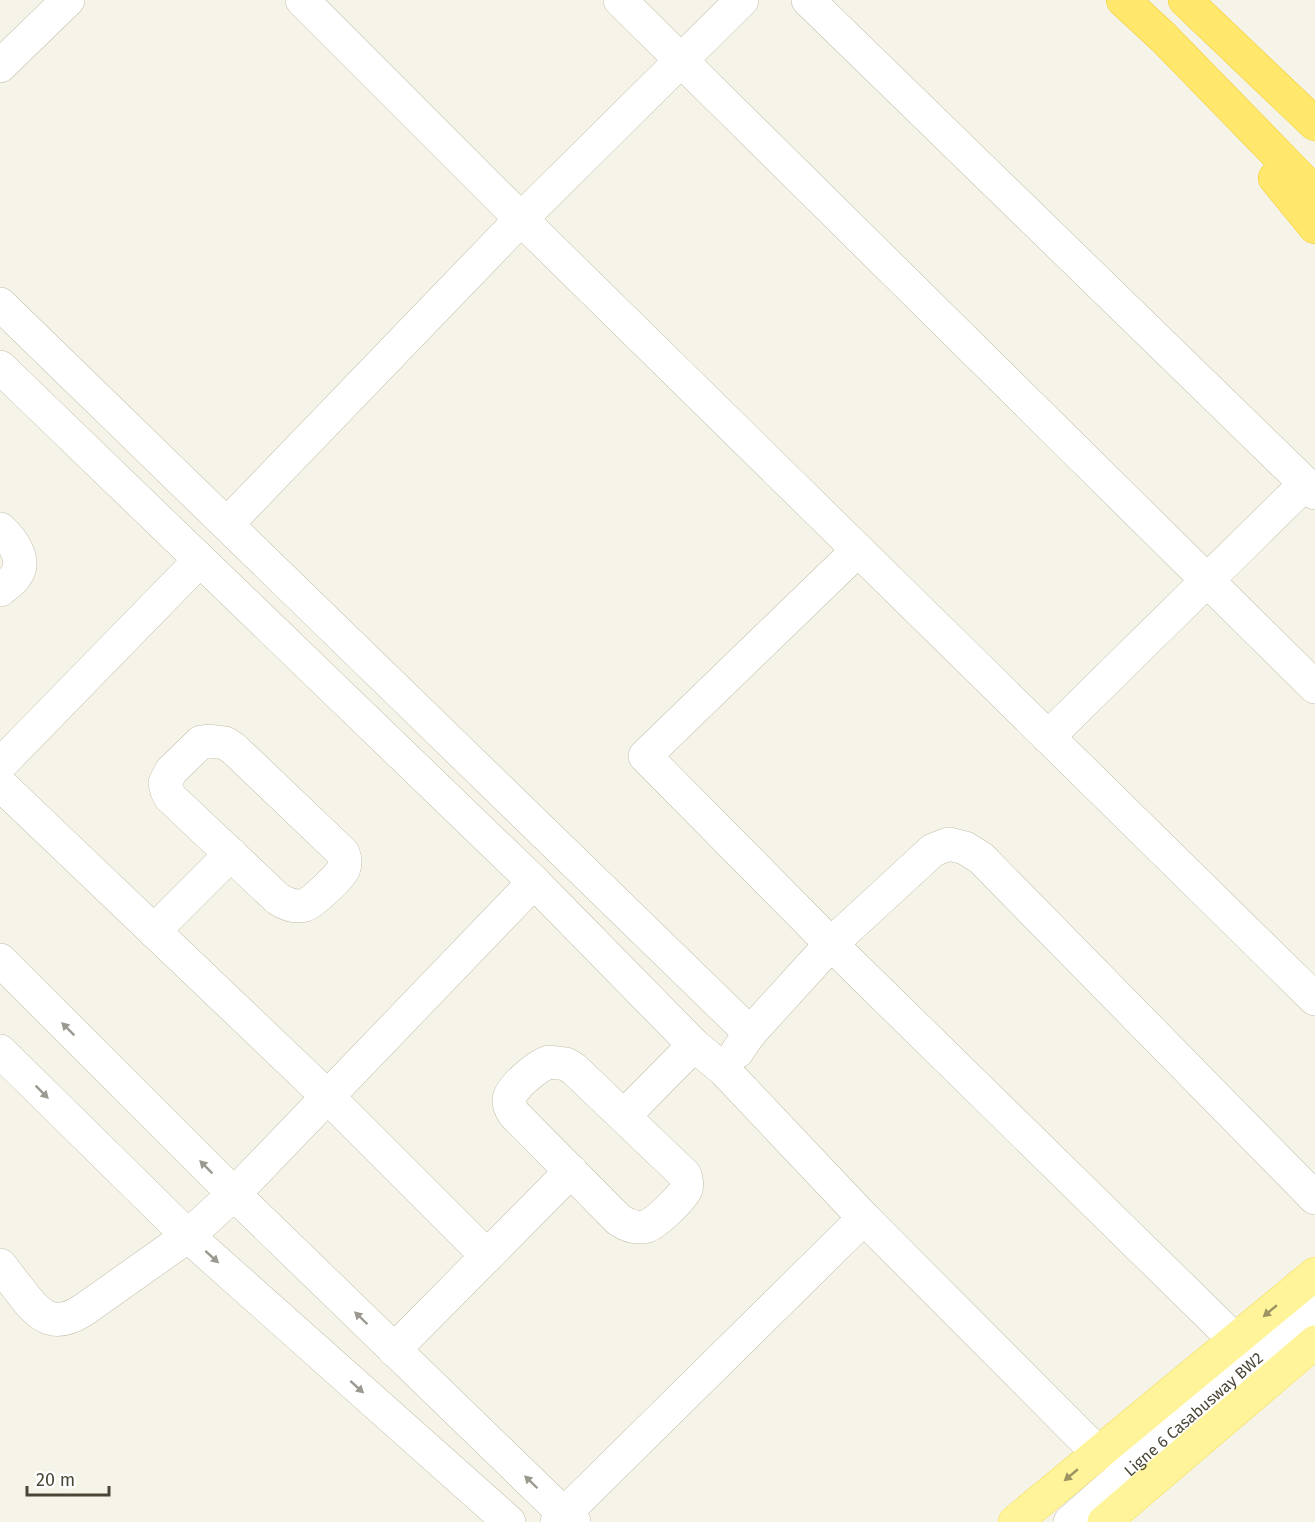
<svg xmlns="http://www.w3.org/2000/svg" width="1315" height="1522" viewBox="0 0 1315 1522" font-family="'Fira Sans',sans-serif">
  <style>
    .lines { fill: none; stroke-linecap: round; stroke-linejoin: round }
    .minor-casing { stroke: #c3bfaa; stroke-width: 34 }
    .major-casing { stroke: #f2df5b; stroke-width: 34 }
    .highway-casing { stroke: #f0c929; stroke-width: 34 }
    .minor { stroke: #fff; stroke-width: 33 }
    .major { stroke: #fff499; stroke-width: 33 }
    .highway { stroke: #ffe86b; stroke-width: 33 }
    .oneway { fill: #9c9990 }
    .oneway2 { fill: #9c9463 }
    .labels { text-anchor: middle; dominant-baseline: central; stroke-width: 6; stroke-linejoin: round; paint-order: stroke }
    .street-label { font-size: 16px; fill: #4b4636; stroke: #fff }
  </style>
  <rect width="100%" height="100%" fill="#f6f4e9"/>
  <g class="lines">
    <g class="minor-casing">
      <g id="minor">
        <path d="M302 0 521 219 1315 999"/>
        <path d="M620 0 1315 687"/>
        <path d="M808 0 1315 493"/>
        <path d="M0 66 68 0"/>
        <path d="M0 304 750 1033"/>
        <path d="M0 367 534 882 694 1045 724 1070 864 1218 1098 1453"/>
        <path d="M227 524 521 219 742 0"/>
        <path d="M0 529C12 540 28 560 15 577 11 582 5 586 0 590"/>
        <path d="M858 550 645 756 831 944 1235 1340"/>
        <path d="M1048 737 1305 484"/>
        <path d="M209 741 225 743 233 748 343 853C345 858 346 863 344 868 341 876 313 902 305 905 295 908 286 904 278 899L170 797 167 791 165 783 171 771 201 742Z"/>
        <path d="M0 765 200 560"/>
        <path d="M0 784 328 1097 487 1256"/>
        <path d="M154 931 231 854"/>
        <path d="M0 960 234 1194 564 1514 574 1522"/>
        <path d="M0 1051 188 1236 509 1522"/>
        <path d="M737 1052 750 1033 831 944 933 850 949 844 965 848 981 858 1315 1198"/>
        <path d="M550 1062 566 1064 574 1069 685 1175C686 1180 688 1184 686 1189 682 1198 656 1223 647 1226 636 1229 628 1226 619 1220L514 1114C511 1110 509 1105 509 1100 510 1088 539 1064 550 1062Z"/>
        <path d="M624 1116 694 1045"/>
        <path d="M0 1265C7 1274 14 1283 21 1292 39 1316 53 1329 82 1311L188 1236 234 1194 534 882"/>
        <path d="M394 1350 571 1171"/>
        <path d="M557 1522 564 1514 864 1218"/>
        <path id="s1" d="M1070 1522 1315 1307"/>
      </g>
    </g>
    <g class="major-casing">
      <path id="major" d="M1015 1522 1315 1274
        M1104 1522 1315 1342"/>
    </g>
    <g class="highway-casing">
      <path id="highway" d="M1123 0 1164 38 1315 193
        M1185 0 1315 124
        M1275 178 1315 227"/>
    </g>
    <use href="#minor" class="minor"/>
    <use href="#major" class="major"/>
    <use href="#highway" class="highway"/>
  </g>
  <defs><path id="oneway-solid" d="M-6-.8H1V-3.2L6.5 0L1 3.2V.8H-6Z" transform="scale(1.5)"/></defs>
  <g class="oneway">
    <use href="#oneway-solid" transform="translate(68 1029) rotate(-135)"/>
    <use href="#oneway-solid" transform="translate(42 1092) rotate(45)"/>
    <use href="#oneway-solid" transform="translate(206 1167) rotate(-135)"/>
    <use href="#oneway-solid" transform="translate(212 1257) rotate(42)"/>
    <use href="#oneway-solid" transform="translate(361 1318) rotate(-136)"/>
    <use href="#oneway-solid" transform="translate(357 1387) rotate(42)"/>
    <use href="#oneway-solid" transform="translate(531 1482) rotate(-136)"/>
  </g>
  <g class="oneway2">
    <use href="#oneway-solid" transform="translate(1270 1311) rotate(140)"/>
    <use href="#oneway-solid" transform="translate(1071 1475) rotate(140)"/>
  </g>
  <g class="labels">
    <g class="street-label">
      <text stroke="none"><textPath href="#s1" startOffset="164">Ligne 6 Casabusway BW2</textPath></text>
    </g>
  </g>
  <path d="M27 1486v9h82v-9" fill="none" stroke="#4b4636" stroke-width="3"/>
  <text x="36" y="1486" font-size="18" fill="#4b4636" stroke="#ffffff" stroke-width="4.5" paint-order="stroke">20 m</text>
</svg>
